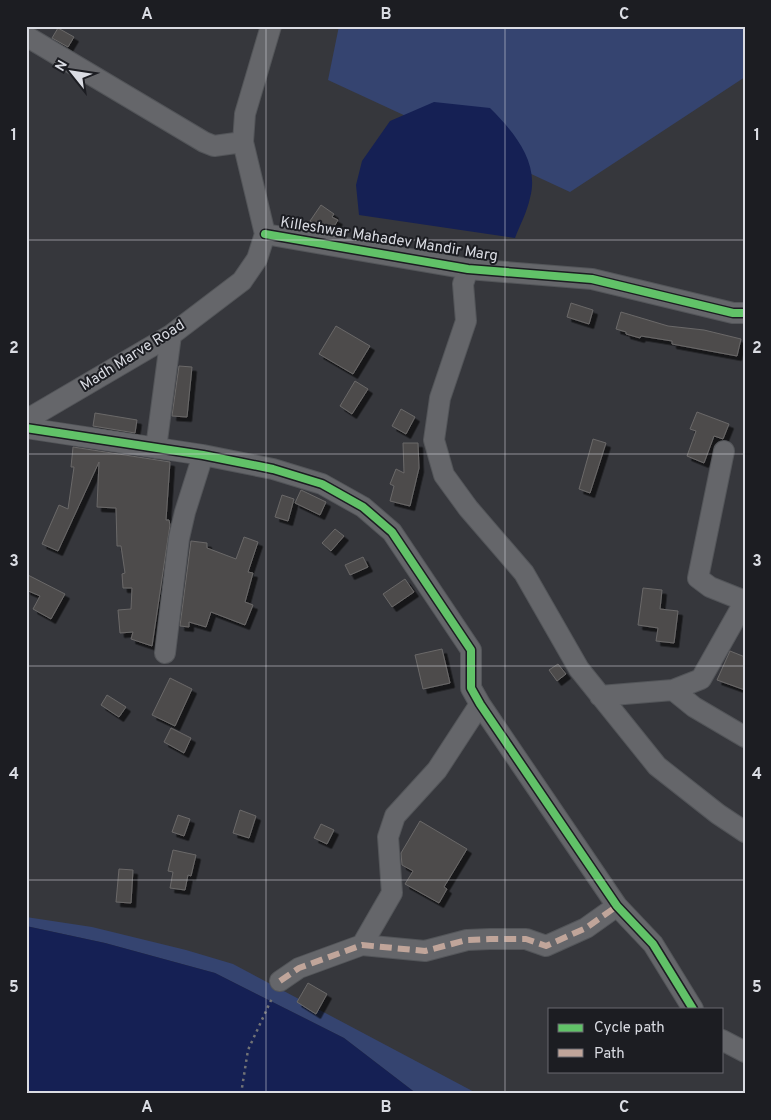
<svg xmlns="http://www.w3.org/2000/svg" width="771" height="1120" viewBox="0 0 771 1120" font-family="Overpass,sans-serif">
  <style>
    .green { fill: #354470 }
    .water { fill: #152054 }
    .building { fill: #4d4c4c; stroke: #6a6868; filter: url(#shadow) }
    .lines { fill: none; stroke-linecap: round; stroke-linejoin: round }
    .minor-casing { stroke: #535559; stroke-width: 22 }
    .path { stroke: #717275; stroke-width: 2.5; stroke-dasharray: 2.5 4; stroke-linecap: butt }
    .minor { stroke: #65666a; stroke-width: 20 }
    .quiet { stroke: #c0a59a; stroke-width: 6; stroke-dasharray: 12 6; stroke-linecap: butt }
    .cycleway-casing { stroke: #1c1d22; stroke-width: 11 }
    .cycleway { stroke: #61c268; stroke-width: 8 }
    .grid { fill: none; stroke: #dadce3; stroke-width: 1; stroke-opacity: 0.55 }
    .labels { text-anchor: middle; dominant-baseline: central; stroke-width: 4; stroke-linejoin: round; paint-order: stroke }
    .street-label { font-size: 15px; fill: #dadce3; stroke: #1c1d22 }
    .neatline { fill: none; stroke: #dadce3; stroke-width: 2 }
    .grid-label { font-size: 16px; text-anchor: middle; font-weight: bold; fill: #dadce3 }
  </style>
  <defs>
    <filter id="shadow"><feDropShadow dx="4.5" dy="4.5" stdDeviation="0" flood-color="#0009"/></filter>
  </defs>
  <rect width="100%" height="100%" fill="#36373c"/>
  <path class="green" d="M339 26H745V77L570 192 328 80Z
    M26 917 92 927 186 950 233 964 478 1094H417L344 1038 215 973 105 943 26 926Z"/>
  <path class="water" d="M434 102 490 108C513 131 540 162 530 198 527 212 520 225 515 238L359 215 356 185 362 161 390 121Z
    M26 926 105 943 215 973 344 1038 417 1094H26Z"/>
  <path class="building" d="M58 28 74 37 68 47 52 38Z
    M321 205 334 214 332 217 338 220 330 233 310 221Z
    M571 303 593 310 589 324 567 317Z
    M621 312 668 326 704 330 741 339 737 356 672 344V341L641 336 640 338 626 334V332L616 329Z
    M336 326 370 346 353 374 319 354Z
    M179 366 192 367 187 417 172 416Z
    M355 381 368 389 352 414 340 406Z
    M401 409 415 417 406 434 392 426Z
    M697 412 729 424 723 439 714 436 704 463 687 456 696 431 690 429Z
    M95 413 137 420 135 433 93 426Z
    M593 439 606 443 590 493 579 489Z
    M403 443H418L419 468 410 506 390 501 394 486 390 484 396 469 404 473Z
    M73 447 170 462 166 520H169L170 525 152 646 131 639 133 632 120 633 118 610 131 609 132 588H123L122 574 125 573 121 546H117L116 508 97 507 99 462 58 551 42 544 59 505 68 509 74 467H71Z
    M301 490 326 502 320 515 295 503Z
    M282 495 294 499 288 521 275 517Z
    M335 529 344 536 331 551 322 543Z
    M244 537 258 542 248 572 253 573 245 602 253 605 245 625 211 612 206 627 189 622V627L180 626 191 541 207 543V548L236 559Z
    M363 557 368 567 350 575 345 565Z
    M26 574 65 594 51 619 33 609 40 596 26 590Z
    M405 579 414 592 392 607 383 594Z
    M643 588 662 590 660 609 678 611 674 643 656 641 658 628 638 625Z
    M442 649 450 683 423 689 415 655Z
    M730 651 745 657V690L717 680Z
    M558 664 566 674 557 681 549 670Z
    M170 678 192 689 175 726 152 715Z
    M107 695 126 707 119 717 101 705Z
    M171 728 191 738 184 753 164 742Z
    M240 810 256 816 249 838 233 833Z
    M178 815 190 819 184 836 172 832Z
    M420 821 467 849 444 887 447 889 439 903 405 884 413 871 402 865 401 853Z
    M321 824 334 830 327 844 314 838Z
    M173 850 196 855 191 876 188 875 185 890 170 888 173 872 168 871Z
    M119 869 133 870 131 903 116 902Z
    M308 983 327 994 316 1014 297 1002Z"/>
  <g class="lines">
    <g class="minor-casing">
      <path id="minor" d="M26 36 204 142 214 146 243 142
        M265 234 468 269 592 279 733 313H745
        M265 234 243 142 245 114 271 26
        M468 269 463 284 466 321 440 398 434 440 444 475 468 508 524 573 579 669 657 766 718 814 745 832
        M26 420 171 335 242 281 257 259 265 234
        M26 428 203 455 273 469 322 484 363 507 392 532 471 650V688L480 704 617 906 653 944 693 1009
        M156 448 171 335
        M724 451 698 578 710 587 745 601
        M165 653 179 538 185 512 203 455
        M673 690 694 707 745 737
        M600 696 673 690 701 679 745 601
        M362 945 392 893 388 837 395 816 437 770 480 704
        M280 981 299 968 362 945 425 951 467 940 490 939H526L546 946 586 928 617 906
        M722 1040 745 1052"/>
    </g>
    <path class="path" d="M241 1094 248 1050 273 996"/>
    <use href="#minor" class="minor"/>
    <path class="quiet" d="M280 981 299 968 362 945 425 951 467 940 490 939H526L546 946 586 928 617 906"/>
    <g class="cycleway-casing">
      <path id="cycleway" d="M265 234 468 269 592 279 733 313H745
        M26 428 203 455 273 469 322 484 363 507 392 532 471 650V688L480 704 617 906 653 944 693 1009"/>
    </g>
    <use href="#cycleway" class="cycleway"/>
  </g>
  <path class="grid" d="M266 26V1094M505 26V1094M26 240H745M26 454H745M26 666H745M26 880H745"/>
  <g class="labels">
    <g class="street-label">
      <text transform="translate(389 240) rotate(9)">Killeshwar Mahadev Mandir Marg</text>
      <text transform="translate(133 356) rotate(-32)">Madh Marve Road</text>
    </g>
  </g>
  <rect width="771" height="1120" fill="none" stroke="#1c1d22" stroke-width="55"/>
  <rect x="548" y="1008" width="175" height="65" fill="#1c1d22" stroke="#68696f"/>
  <rect x="558" y="1024" width="25" height="8" fill="#61c268" stroke="#68696f"/>
  <text x="594" y="1032" font-size="15" fill="#dadce3">Cycle path</text>
  <rect x="558" y="1049" width="25" height="8" fill="#c0a59a" stroke="#68696f"/>
  <text x="594" y="1058" font-size="15" fill="#dadce3">Path</text>
  <g transform="translate(72 72) rotate(300)" stroke="#1c1d22" stroke-width="4" paint-order="stroke">
  <path d="M0-4L9 19L0 12L-9 19Z" fill="#dadce3"/>
  <text y="-8" font-size="14" font-weight="bold" text-anchor="middle" fill="#dadce3">N</text>
  </g>
  <rect x="28" y="28" width="716" height="1064" class="neatline"/>
  <g class="grid-label">
    <text x="147" y="19">A</text>
    <text x="386" y="19">B</text>
    <text x="624" y="19">C</text>
    <text x="14" y="140">1</text>
    <text x="757" y="140">1</text>
    <text x="14" y="353">2</text>
    <text x="757" y="353">2</text>
    <text x="14" y="566">3</text>
    <text x="757" y="566">3</text>
    <text x="14" y="779">4</text>
    <text x="757" y="779">4</text>
    <text x="14" y="992">5</text>
    <text x="757" y="992">5</text>
    <text x="147" y="1112">A</text>
    <text x="386" y="1112">B</text>
    <text x="624" y="1112">C</text>
  </g>
</svg>
